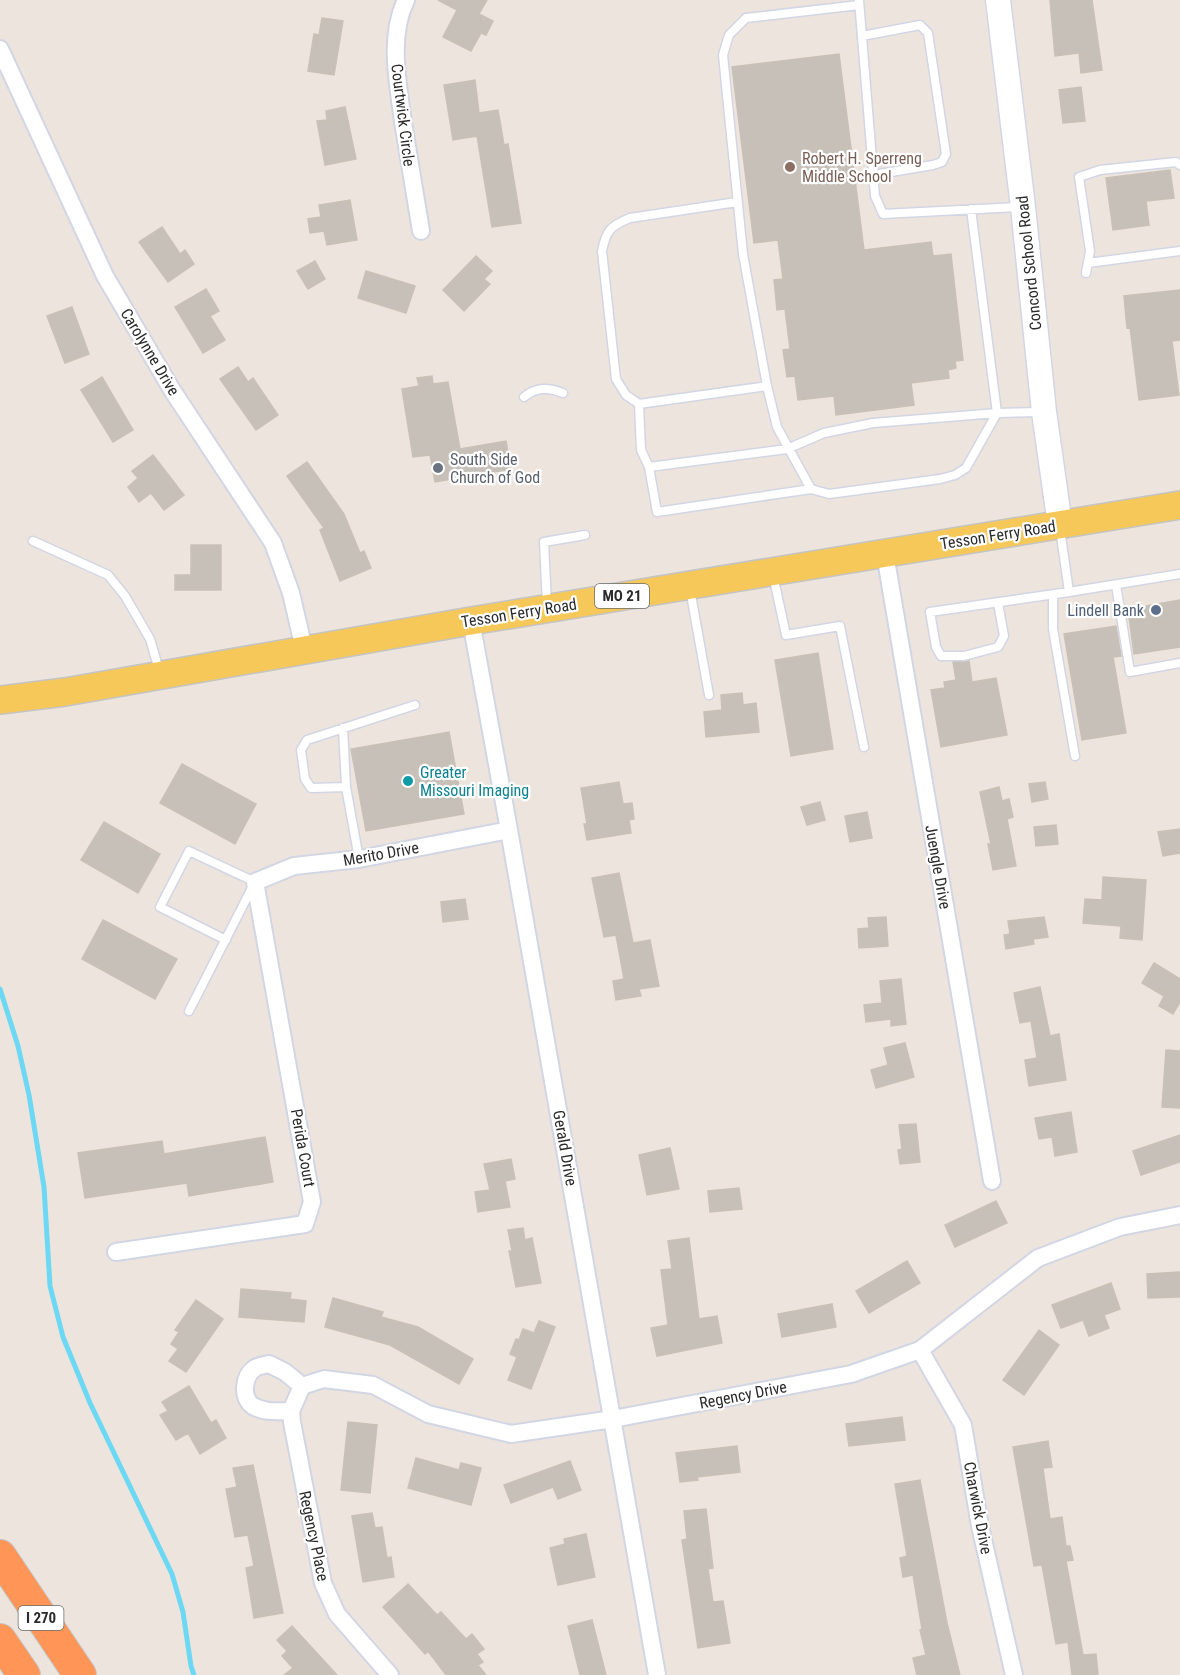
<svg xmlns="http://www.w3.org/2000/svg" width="1180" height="1675" viewBox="0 0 1180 1675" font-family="'Roboto Condensed',sans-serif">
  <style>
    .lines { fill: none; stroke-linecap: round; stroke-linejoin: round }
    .stream { stroke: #6cd8f3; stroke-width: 5 }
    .building { fill: #c6c0b8; stroke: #c9c1b6; stroke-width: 1.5 }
    .lane-casing { stroke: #d2d6e4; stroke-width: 11 }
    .street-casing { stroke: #d2d6e4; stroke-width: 20 }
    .secondary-casing { stroke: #d2d6e4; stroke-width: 27 }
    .primary-casing { stroke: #c4c4c4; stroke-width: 30 }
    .highway-casing { stroke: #c4c4c4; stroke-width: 34 }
    .lane { stroke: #fff; stroke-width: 8 }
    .street { stroke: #fff; stroke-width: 16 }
    .secondary { stroke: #fff; stroke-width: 24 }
    .primary { stroke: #f6c859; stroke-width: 27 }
    .highway { stroke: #ff9556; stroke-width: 32 }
    .education-dot { fill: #8d6e63; stroke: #fff; stroke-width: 2 }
    .worship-dot { fill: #6b7280; stroke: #fff; stroke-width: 2 }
    .service-dot { fill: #5c6f8a; stroke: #fff; stroke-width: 2 }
    .culture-dot { fill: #0f9aa8; stroke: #fff; stroke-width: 2 }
    .labels { text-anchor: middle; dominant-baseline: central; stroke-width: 4.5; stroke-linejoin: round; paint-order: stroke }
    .shield { fill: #fff; stroke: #6b6b6b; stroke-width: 1.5 }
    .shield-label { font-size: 15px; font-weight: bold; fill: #2b2b2b }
    .street-label { font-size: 16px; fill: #2b2b2b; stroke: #fff }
    .education-label { font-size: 16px; fill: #785e54; stroke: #fff; text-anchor: start }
    .worship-label { font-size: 16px; fill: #5b616d; stroke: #fff; text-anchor: start }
    .service-label { font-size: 16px; fill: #4e5e75; stroke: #fff; text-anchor: end }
    .culture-label { font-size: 16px; fill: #0d838f; stroke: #fff; text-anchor: start }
  </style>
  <rect width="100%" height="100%" fill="#ede5dd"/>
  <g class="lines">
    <path class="stream" d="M0 989 18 1046 29 1095 44 1187 50 1286 63 1337 90 1403 172 1574 183 1612 191 1666 194 1675"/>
  </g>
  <path class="building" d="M438 0H487L479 14 493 21 486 35 481 33 471 51 443 37 457 10Z
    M1050 0H1092L1102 70 1081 73 1079 53 1055 56Z
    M322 18 343 21 334 75 308 71 314 34 319 35Z
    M839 54 864 250 931 242 933 256 951 254 963 360 955 361 956 368 948 370 949 378 911 383 914 405 836 415 834 396 798 400 795 376 787 377 783 350 790 349 785 309 777 310 774 280 783 279 778 240 754 243 732 67Z
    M475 80 479 113 498 110 504 145 508 144 521 223 492 227 477 136 453 140 444 85Z
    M1081 87 1085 121 1063 123 1059 90Z
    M345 107 356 159 325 165 317 121 327 120 326 111Z
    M1170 170 1174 198 1146 201 1149 225 1113 230 1106 178Z
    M350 200 357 240 327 245 324 231 310 233 308 219 321 217 319 205Z
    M162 227 180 254 185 250 194 264 168 282 139 242Z
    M476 256 492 271 484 279 490 284 464 311 443 290Z
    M315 261 325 279 308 289 297 271Z
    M366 271 415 286 406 313 358 298Z
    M206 289 219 311 210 316 225 340 203 353 175 307Z
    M1180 290V340L1172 341 1179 395 1139 400 1130 327 1127 328 1124 296Z
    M72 307 89 354 65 363 47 316Z
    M238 367 248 382 253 378 278 415 256 430 220 379Z
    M432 376 433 384 448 382 460 449 506 441 511 469 435 482 430 455 413 457 402 389 419 386 417 378Z
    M102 377 133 430 113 442 81 390Z
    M153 455 184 495 164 510 151 493 139 502 128 487 138 478 132 471Z
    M307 462 344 514 360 553 364 551 371 568 340 581 320 530 324 528 287 476Z
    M191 545H221V590H175V575H191Z
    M1180 600V647L1134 654 1128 609Z
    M1116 626 1121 656 1113 657 1126 733 1082 740 1064 634Z
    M818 653 833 749 791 756 775 660Z
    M969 661 972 682 996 678 1007 735 941 747 931 690 945 688 944 682 956 680 953 662Z
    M742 693 743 705 756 703 759 732 706 737 704 712 722 710 721 695Z
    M449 732 464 814 366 831 351 749Z
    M182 764 256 804 235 844 160 803Z
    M619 782 623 804 632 803 634 819 629 820 631 833 587 840 584 824H587L581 788Z
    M1045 782 1048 799 1032 802 1029 784Z
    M999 787 1002 801 1009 799 1013 817 1007 819 1016 866 993 870 988 844H991L980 792Z
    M820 802 825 820 807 825 801 807Z
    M867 812 872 838 850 842 845 816Z
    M104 822 160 854 138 893 81 860Z
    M1056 825 1058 844 1036 846 1034 827Z
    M1180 829V853L1163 856 1158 832Z
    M619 873 633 943 650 940 659 986 639 989 641 996 616 1000 613 981 624 979 616 935 604 937 592 878Z
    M1103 877 1146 880 1142 940 1120 938 1121 926 1083 923 1085 899 1102 900Z
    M465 899 468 919 443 922 441 902Z
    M886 917 888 946 859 948 858 929 869 928 868 918Z
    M1044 917 1048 937 1033 939 1034 944 1006 949 1004 935 1010 934 1008 921Z
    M103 920 177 959 155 999 82 959Z
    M1154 963 1180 979V1002L1173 1014 1159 1006 1164 996 1142 983Z
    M901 979 906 1024 891 1026V1019L866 1022 864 1005 882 1003 880 981Z
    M1040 987 1050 1036 1059 1034 1066 1080 1029 1086 1025 1060 1037 1058 1031 1021 1020 1023 1014 993Z
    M905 1043 914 1077 876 1088 871 1070 888 1065 884 1048Z
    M1166 1050 1180 1051V1108L1162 1107Z
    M1071 1112 1077 1152 1055 1156 1052 1137 1039 1139 1035 1118Z
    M916 1124 920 1162 900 1164 898 1150 902 1149 899 1125Z
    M1180 1135V1162L1141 1175 1133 1151Z
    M265 1137 273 1182 189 1196 187 1183 85 1198 78 1153 162 1141 164 1154Z
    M670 1148 679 1189 647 1195 639 1155Z
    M511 1159 515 1179 505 1181 510 1207 478 1212 475 1192 490 1190 484 1164Z
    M739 1188 742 1209 710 1212 708 1191Z
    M996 1201 1007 1223 955 1247 945 1225Z
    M523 1228 525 1240 532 1238 541 1283 516 1287 509 1251H512L508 1230Z
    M689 1238 699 1319 717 1316 722 1343 657 1356 651 1328 668 1325 661 1270 672 1269 668 1241Z
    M907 1261 920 1283 869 1313 856 1291Z
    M1180 1272V1297L1148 1298 1147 1274Z
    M1111 1283 1120 1309 1104 1315 1109 1328 1089 1336 1083 1320 1061 1328 1052 1305Z
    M241 1289 291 1293 290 1299 306 1301 304 1322 239 1317Z
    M333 1298 383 1312 381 1317 418 1327 473 1359 459 1384 390 1345 325 1327Z
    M196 1300 223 1319 186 1372 169 1361 178 1349 171 1344 179 1332 175 1330Z
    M832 1304 836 1327 782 1337 778 1314Z
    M539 1321 555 1327 531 1389 508 1380 517 1357 510 1354 516 1339 519 1340 523 1329 534 1333Z
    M1039 1330 1059 1345 1024 1395 1003 1380Z
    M189 1386 211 1423 216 1420 226 1438 200 1454 188 1433 176 1440 160 1415 168 1411 162 1402Z
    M902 1417 905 1440 849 1446 846 1424Z
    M348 1422 377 1425 370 1493 341 1490Z
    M1048 1441 1052 1467 1043 1468 1050 1519 1062 1517 1066 1546H1070L1073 1560 1066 1561 1083 1655 1096 1654 1098 1675H1072L1068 1642 1056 1644 1042 1565 1034 1566 1013 1447Z
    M737 1446 740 1472 697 1477 698 1480 680 1482 676 1453Z
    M416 1458 459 1470 461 1463 481 1468 471 1505 408 1488Z
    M570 1461 581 1490 558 1499 553 1487 511 1503 504 1485Z
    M253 1465 283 1613 254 1618 246 1568 254 1566 248 1535 235 1537 226 1489 237 1487 233 1468Z
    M920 1480 947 1623 960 1675H917L913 1658 926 1655 920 1630 922 1629 913 1575 903 1577 900 1558 907 1556 895 1484Z
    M706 1509 713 1568 708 1569 713 1602 723 1601 730 1643 698 1648 682 1540 687 1539 684 1511Z
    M372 1513 375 1528 382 1527 387 1558 391 1557 394 1577 363 1582 352 1516Z
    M586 1534 595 1577 558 1585 550 1548 565 1544 564 1539Z
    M408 1584 437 1615 441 1612 466 1639 472 1634 484 1649 477 1654 483 1662 478 1665 486 1675H446L428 1651 425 1654 383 1607Z
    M592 1620 606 1675H580L568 1626Z
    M292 1626 337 1675H284L293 1668 282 1656 287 1651 277 1640Z"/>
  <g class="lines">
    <g class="lane-casing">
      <path id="lane" d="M859 0 875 196 883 214 1020 207
        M862 36 920 25 928 33 946 154 942 162 933 165 873 175
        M971 209 997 413 1042 412
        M1088 263 1180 251
        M1086 273 1090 251 1079 177 1100 170 1176 162 1180 165
        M524 397C536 387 548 387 563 393
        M639 404 626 395 616 379 602 251C606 231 610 226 630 218L737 202
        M997 413 966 468 955 475 940 479 829 494 811 489 657 512 649 467 787 449 824 433 873 423Z
        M649 467 641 450 639 404 767 386
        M811 489 777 427 767 386 743 254 723 55 729 35 746 18 859 5
        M33 541 108 575 125 596 150 639 159 670
        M773 575 786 635 840 626 864 747
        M1116 585 1130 672 1180 663
        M690 589 709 695
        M1069 592 1180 574
        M1053 595V629L1075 756
        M998 603 1004 636 998 647 964 656H941L936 647 930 612 1069 592 1060 529
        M547 605 544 542 585 535
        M343 728 346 787
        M359 859 346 787 311 788 305 779 301 750 307 740 415 705
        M189 1011 255 882 189 851 160 907 226 940"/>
    </g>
    <g class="street-casing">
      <path id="street" d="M406 0C388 37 398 83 403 122 409 159 415 195 421 231
        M0 49 105 276 172 390 273 543 291 593 304 649
        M885 554 992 1181
        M471 621 509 830 657 1675
        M116 1252 305 1224 312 1202 255 882 294 866 359 859 509 830
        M920 1350 963 1425 980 1526 1014 1675
        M291 1411C278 1411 265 1413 253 1406 241 1398 243 1376 255 1368 258 1366 265 1365 269 1364L285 1372 302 1386
        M390 1675 337 1614 323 1583 292 1422 291 1411 302 1386 324 1379 373 1385 428 1414 511 1434 613 1419 851 1374 920 1350 1038 1258 1120 1227 1180 1215"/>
    </g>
    <g class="secondary-casing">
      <path id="secondary" d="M998 0 1023 207 1044 412 1060 525"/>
    </g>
    <g class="primary-casing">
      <path id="primary" d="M0 700 65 692 471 621 1180 505"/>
    </g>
    <g class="highway-casing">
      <path id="highway" d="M0 1556 80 1675
        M0 1640 24 1675"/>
    </g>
    <use href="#lane" class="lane"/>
    <use href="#street" class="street"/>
    <use href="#secondary" class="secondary"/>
    <use href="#primary" class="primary"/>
    <use href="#highway" class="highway"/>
  </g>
  <circle class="education-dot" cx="790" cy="167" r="6"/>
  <circle class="worship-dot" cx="438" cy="468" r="6"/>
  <circle class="service-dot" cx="1156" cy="610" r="6"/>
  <circle class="culture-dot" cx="408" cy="781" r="6"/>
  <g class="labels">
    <g class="shield">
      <rect x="595" y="584" width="54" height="24" rx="4.5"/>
      <rect x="18.5" y="1606" width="45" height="24" rx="4.5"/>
    </g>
    <g class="shield-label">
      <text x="622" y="596">MO 21</text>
      <text x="41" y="1618">I 270</text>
    </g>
    <g class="street-label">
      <text transform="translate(403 115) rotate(83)">Courtwick Circle</text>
      <text transform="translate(1029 263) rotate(-96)">Concord School Road</text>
      <text transform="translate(150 352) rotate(59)">Carolynne Drive</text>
      <text transform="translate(998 535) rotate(-9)">Tesson Ferry Road</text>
      <text transform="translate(519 613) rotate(-9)">Tesson Ferry Road</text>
      <text transform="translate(381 854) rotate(-10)">Merito Drive</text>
      <text transform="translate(938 867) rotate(80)">Juengle Drive</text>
      <text transform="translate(303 1148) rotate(80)">Perida Court</text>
      <text transform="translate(565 1148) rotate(80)">Gerald Drive</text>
      <text transform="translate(743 1395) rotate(-11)">Regency Drive</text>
      <text transform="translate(978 1508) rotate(79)">Charwick Drive</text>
      <text transform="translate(314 1536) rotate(78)">Regency Place</text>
    </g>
    <g class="education-label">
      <text x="802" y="158">Robert H. Sperreng<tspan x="802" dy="18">Middle School</tspan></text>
    </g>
    <g class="worship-label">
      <text x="450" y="459">South Side<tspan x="450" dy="18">Church of God</tspan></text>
    </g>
    <g class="service-label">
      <text x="1144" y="610">Lindell Bank</text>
    </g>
    <g class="culture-label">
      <text x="420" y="772">Greater<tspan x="420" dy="18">Missouri Imaging</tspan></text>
    </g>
  </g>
</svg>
